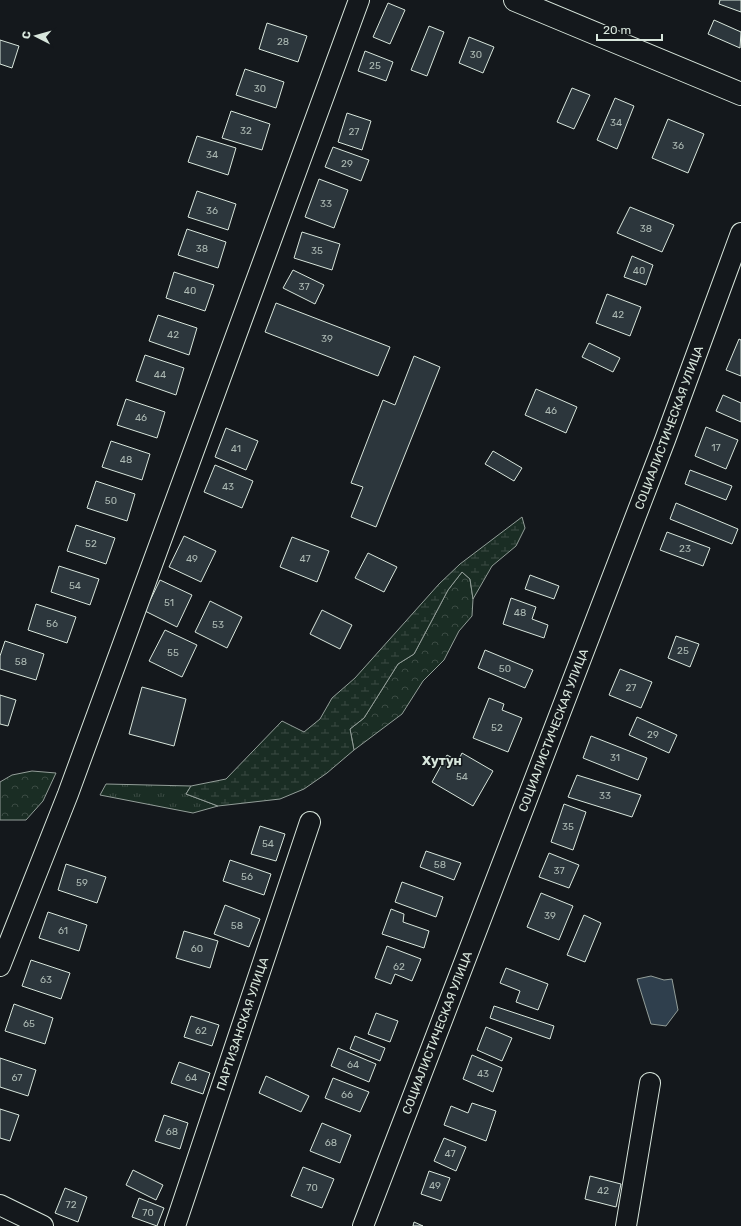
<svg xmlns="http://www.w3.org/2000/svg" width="741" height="1226" viewBox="0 0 741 1226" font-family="Rubik,sans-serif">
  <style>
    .grass { fill: url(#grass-tufts); stroke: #939e99 }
    .forest { fill: url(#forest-crowns); stroke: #939e99 }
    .wetland { fill: url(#wetland-marsh); stroke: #939e99 }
    .water { fill: #2f3f4d; stroke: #939e99 }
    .building { fill: #2c363c; stroke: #d8e6dc }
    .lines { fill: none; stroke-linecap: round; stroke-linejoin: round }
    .minor-casing { stroke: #d8e6dc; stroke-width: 22 }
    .tertiary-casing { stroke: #d8e6dc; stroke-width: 24 }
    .minor { stroke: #14181c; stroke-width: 20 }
    .tertiary { stroke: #14181c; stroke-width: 22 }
    .labels { text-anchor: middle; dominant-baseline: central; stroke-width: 3; stroke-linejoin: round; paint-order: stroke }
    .number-label { font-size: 10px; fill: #adbab4 }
    .street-label { font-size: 12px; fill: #d8e6dc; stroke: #14181c }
    .neighbourhood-label { font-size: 13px; font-weight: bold; fill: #d8e6dc; stroke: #14181c }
  </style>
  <defs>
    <pattern id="grass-tufts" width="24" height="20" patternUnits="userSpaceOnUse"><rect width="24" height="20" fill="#1a2d24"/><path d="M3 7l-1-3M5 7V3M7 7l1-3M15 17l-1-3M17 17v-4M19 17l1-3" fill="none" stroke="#3b4b43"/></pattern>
    <pattern id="forest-crowns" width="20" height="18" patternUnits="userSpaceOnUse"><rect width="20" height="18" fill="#1a2d24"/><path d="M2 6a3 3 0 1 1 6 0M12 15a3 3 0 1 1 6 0" fill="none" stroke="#3b4b43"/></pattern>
    <pattern id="wetland-marsh" width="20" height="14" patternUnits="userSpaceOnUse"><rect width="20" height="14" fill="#1a2d24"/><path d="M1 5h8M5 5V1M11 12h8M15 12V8" fill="none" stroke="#3b4b43"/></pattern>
  </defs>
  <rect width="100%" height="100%" fill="#14181c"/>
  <path class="grass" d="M106 784 191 786 186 794 218 806 193 813 100 795Z"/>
  <path class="forest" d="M462 572 470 579 473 599 472 616 459 631 444 660 423 681 402 714 354 750 350 729 364 718 398 664 414 654 448 590Z
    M32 771 56 773 43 801 26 820H0V782L12 775Z"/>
  <path class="wetland" d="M522 517 525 528 516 546 492 566 473 599 470 579 462 572 448 590 414 654 398 664 364 718 350 729 354 750 327 773 304 789 280 799 218 806 186 794 191 786 226 779 282 721 304 732 320 719 332 698 355 678 439 584 460 564Z"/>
  <path class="water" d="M651 976 664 980 672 979 678 1010 666 1026 651 1024 637 979Z"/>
  <path class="building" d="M720 0H741V12L719 4Z
    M388 3 405 10 390 44 373 37Z
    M714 20 741 32 740 48 708 34Z
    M267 23 307 36 298 62 259 49Z
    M429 26 444 32 427 76 411 70Z
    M469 37 494 47 483 73 459 63Z
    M0 40 19 46 12 68 0 64Z
    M365 51 393 62 386 81 358 71Z
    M245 69 284 82 276 108 236 95Z
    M572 88 590 95 574 129 557 122Z
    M615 98 634 106 617 149 597 140Z
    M231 111 270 124 262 150 222 138Z
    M347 113 371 121 362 150 338 142Z
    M668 119 704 134 688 173 652 158Z
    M197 136 236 148 228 175 188 162Z
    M333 147 369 160 361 181 325 167Z
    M319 179 348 190 334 228 305 217Z
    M197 191 236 204 228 230 188 217Z
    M630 207 674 225 662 252 617 233Z
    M187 229 226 242 218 268 178 255Z
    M302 232 340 244 332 270 294 258Z
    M632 256 653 265 646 285 624 277Z
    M293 270 324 285 315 304 283 288Z
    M174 272 214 285 205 311 166 298Z
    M607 294 641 307 630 336 596 323Z
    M276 303 390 347 378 376 265 332Z
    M158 315 197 328 189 355 149 341Z
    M739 339 741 340V376L726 370Z
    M589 343 620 358 613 372 582 357Z
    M145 355 184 368 176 395 136 381Z
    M414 356 440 367 376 527 351 517 363 487 351 483 383 400 395 405Z
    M536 389 577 407 566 433 525 415Z
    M723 395 741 403V422L716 411Z
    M126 399 165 412 157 438 117 425Z
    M706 427 738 440 726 469 695 456Z
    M226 428 258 441 246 470 215 457Z
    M111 441 150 454 142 480 102 467Z
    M493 451 522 468 514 481 485 464Z
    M215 465 253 481 242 508 204 492Z
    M690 470 732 486 726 500 685 484Z
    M96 481 135 494 127 521 87 508Z
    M676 503 738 529 732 544 670 519Z
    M76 525 115 538 106 564 67 551Z
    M667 532 710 548 703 566 660 550Z
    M184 536 216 551 201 582 169 567Z
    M292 537 329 551 317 582 280 567Z
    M368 553 397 567 384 592 355 578Z
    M59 566 99 579 90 605 51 592Z
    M530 575 559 586 554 599 525 589Z
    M160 580 192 595 177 627 145 611Z
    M511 598 536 607 532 619 548 625 544 638 503 624Z
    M210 601 242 617 227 648 195 632Z
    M36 604 76 617 67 643 28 630Z
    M322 610 352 625 340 649 310 634Z
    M165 630 197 645 182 677 149 661Z
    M676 636 699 644 690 667 668 658Z
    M5 641 44 654 36 680 0 669V656Z
    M485 650 533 670 525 688 478 668Z
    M620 669 652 682 641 708 609 695Z
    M142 687 186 699 174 746 129 734Z
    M0 695 16 700 8 726 0 724Z
    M489 698 504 704 502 710 522 718 508 752 473 738Z
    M637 717 677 735 669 753 629 735Z
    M591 736 647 758 638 780 583 758Z
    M462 753 493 771 473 806 432 782 447 755 458 761Z
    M577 775 641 795 632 817 568 797Z
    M564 804 586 812 573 850 551 842Z
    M260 826 285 834 276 861 251 854Z
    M426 851 461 863 454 880 420 867Z
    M549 853 579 865 569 888 539 877Z
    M230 860 271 874 264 895 223 881Z
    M66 864 106 877 97 903 58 890Z
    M402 882 443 897 436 917 395 902Z
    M541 893 573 906 559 940 527 927Z
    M225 905 260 919 249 947 214 934Z
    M391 909 404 914 403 922 429 931 424 948 382 934Z
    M48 912 87 925 79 951 39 938Z
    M584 915 601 923 585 962 567 955Z
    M184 931 218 941 210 968 176 958Z
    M387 946 421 959 412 981 395 974 391 984 375 978Z
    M31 960 70 973 61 999 22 986Z
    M506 968 548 984 538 1010 516 1002 520 991 500 983Z
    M14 1004 53 1018 45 1044 5 1031Z
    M494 1006 554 1026 550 1039 490 1018Z
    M376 1013 398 1021 390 1042 368 1034Z
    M191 1016 219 1025 212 1046 184 1037Z
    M486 1027 512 1038 502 1061 477 1050Z
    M355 1036 385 1048 380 1061 350 1049Z
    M338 1048 376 1064 369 1082 331 1066Z
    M472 1055 502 1068 493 1092 463 1079Z
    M0 1058 36 1070 28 1096 0 1087Z
    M179 1062 210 1073 203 1094 171 1083Z
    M266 1076 309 1096 301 1112 259 1093Z
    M333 1078 369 1092 360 1112 325 1098Z
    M472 1103 496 1111 486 1141 444 1125 451 1106 468 1113Z
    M0 1109 19 1115 10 1141 0 1138Z
    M164 1115 188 1123 180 1149 155 1141Z
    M322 1123 351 1135 340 1163 310 1151Z
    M444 1138 466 1147 456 1171 434 1161Z
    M303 1167 334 1179 322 1208 291 1196Z
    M133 1170 163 1185 156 1200 126 1185Z
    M429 1171 450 1178 441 1201 421 1194Z
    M590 1176 621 1184 616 1207 585 1199Z
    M65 1188 87 1197 78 1222 55 1213Z
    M139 1198 164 1208 157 1226 132 1217Z
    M414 1222 423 1226H413Z"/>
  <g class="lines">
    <g class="minor-casing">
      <g id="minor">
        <path d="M0 966 68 794 359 0"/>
        <path d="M0 1205 43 1226"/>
        <path id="s1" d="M175 1226 310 822"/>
        <path id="s2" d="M363 1226 665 440 741 233"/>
        <path d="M626 1226 650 1083"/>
      </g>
    </g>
    <g class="tertiary-casing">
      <path id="tertiary" d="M515 0 741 94"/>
    </g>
    <use href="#minor" class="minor"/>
    <use href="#tertiary" class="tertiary"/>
  </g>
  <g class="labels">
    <g class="number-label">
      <text x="283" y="42">28</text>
      <text x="476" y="55">30</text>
      <text x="375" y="66">25</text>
      <text x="260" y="89">30</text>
      <text x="616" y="123">34</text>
      <text x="246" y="131">32</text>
      <text x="354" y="132">27</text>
      <text x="678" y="146">36</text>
      <text x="212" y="155">34</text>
      <text x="347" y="164">29</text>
      <text x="326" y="204">33</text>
      <text x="212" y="211">36</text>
      <text x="646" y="229">38</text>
      <text x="202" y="249">38</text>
      <text x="317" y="251">35</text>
      <text x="639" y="271">40</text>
      <text x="304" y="287">37</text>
      <text x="190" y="291">40</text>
      <text x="618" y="315">42</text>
      <text x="173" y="335">42</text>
      <text x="327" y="339">39</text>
      <text x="160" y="375">44</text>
      <text x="551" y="411">46</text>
      <text x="141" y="418">46</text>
      <text x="716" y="448">17</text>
      <text x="236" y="449">41</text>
      <text x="126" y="460">48</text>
      <text x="228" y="487">43</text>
      <text x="111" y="501">50</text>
      <text x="91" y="544">52</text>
      <text x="685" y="549">23</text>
      <text x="192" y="559">49</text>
      <text x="305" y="559">47</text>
      <text x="75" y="586">54</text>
      <text x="169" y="603">51</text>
      <text x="520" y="613">48</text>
      <text x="52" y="624">56</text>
      <text x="218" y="625">53</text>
      <text x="683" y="651">25</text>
      <text x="173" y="653">55</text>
      <text x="21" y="662">58</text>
      <text x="505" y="669">50</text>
      <text x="631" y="688">27</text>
      <text x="497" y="728">52</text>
      <text x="653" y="735">29</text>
      <text x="615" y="758">31</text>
      <text x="462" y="777">54</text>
      <text x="605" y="796">33</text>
      <text x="568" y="827">35</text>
      <text x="268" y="844">54</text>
      <text x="440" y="865">58</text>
      <text x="559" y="871">37</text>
      <text x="247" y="877">56</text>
      <text x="82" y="883">59</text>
      <text x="550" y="916">39</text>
      <text x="237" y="926">58</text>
      <text x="63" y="931">61</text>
      <text x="197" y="949">60</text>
      <text x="399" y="967">62</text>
      <text x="46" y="980">63</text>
      <text x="29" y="1024">65</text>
      <text x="201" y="1031">62</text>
      <text x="353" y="1065">64</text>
      <text x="483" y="1074">43</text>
      <text x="17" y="1078">67</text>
      <text x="191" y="1078">64</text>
      <text x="347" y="1095">66</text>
      <text x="172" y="1132">68</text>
      <text x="331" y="1143">68</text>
      <text x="450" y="1154">47</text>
      <text x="435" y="1186">49</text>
      <text x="312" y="1188">70</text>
      <text x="603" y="1191">42</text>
      <text x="71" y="1205">72</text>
      <text x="148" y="1213">70</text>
    </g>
    <g class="street-label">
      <text stroke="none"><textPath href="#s2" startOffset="855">СОЦИАЛИСТИЧЕСКАЯ УЛИЦА</textPath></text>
      <text stroke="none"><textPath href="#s2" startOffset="531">СОЦИАЛИСТИЧЕСКАЯ УЛИЦА</textPath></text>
      <text stroke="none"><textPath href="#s1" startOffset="213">ПАРТИЗАНСКАЯ УЛИЦА</textPath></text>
      <text stroke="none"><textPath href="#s2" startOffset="207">СОЦИАЛИСТИЧЕСКАЯ УЛИЦА</textPath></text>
    </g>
    <g class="neighbourhood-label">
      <text x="442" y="760">Хутун</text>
    </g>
  </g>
  <g transform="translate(36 36) rotate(276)" stroke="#14181c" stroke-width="3" paint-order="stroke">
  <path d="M0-3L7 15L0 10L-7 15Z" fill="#d8e6dc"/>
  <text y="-6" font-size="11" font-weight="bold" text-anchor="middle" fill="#d8e6dc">С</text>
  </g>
  <path d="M597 34v6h65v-6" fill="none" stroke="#d8e6dc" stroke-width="2"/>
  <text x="603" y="34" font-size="12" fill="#d8e6dc" stroke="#14181c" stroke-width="3" paint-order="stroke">20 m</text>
</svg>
